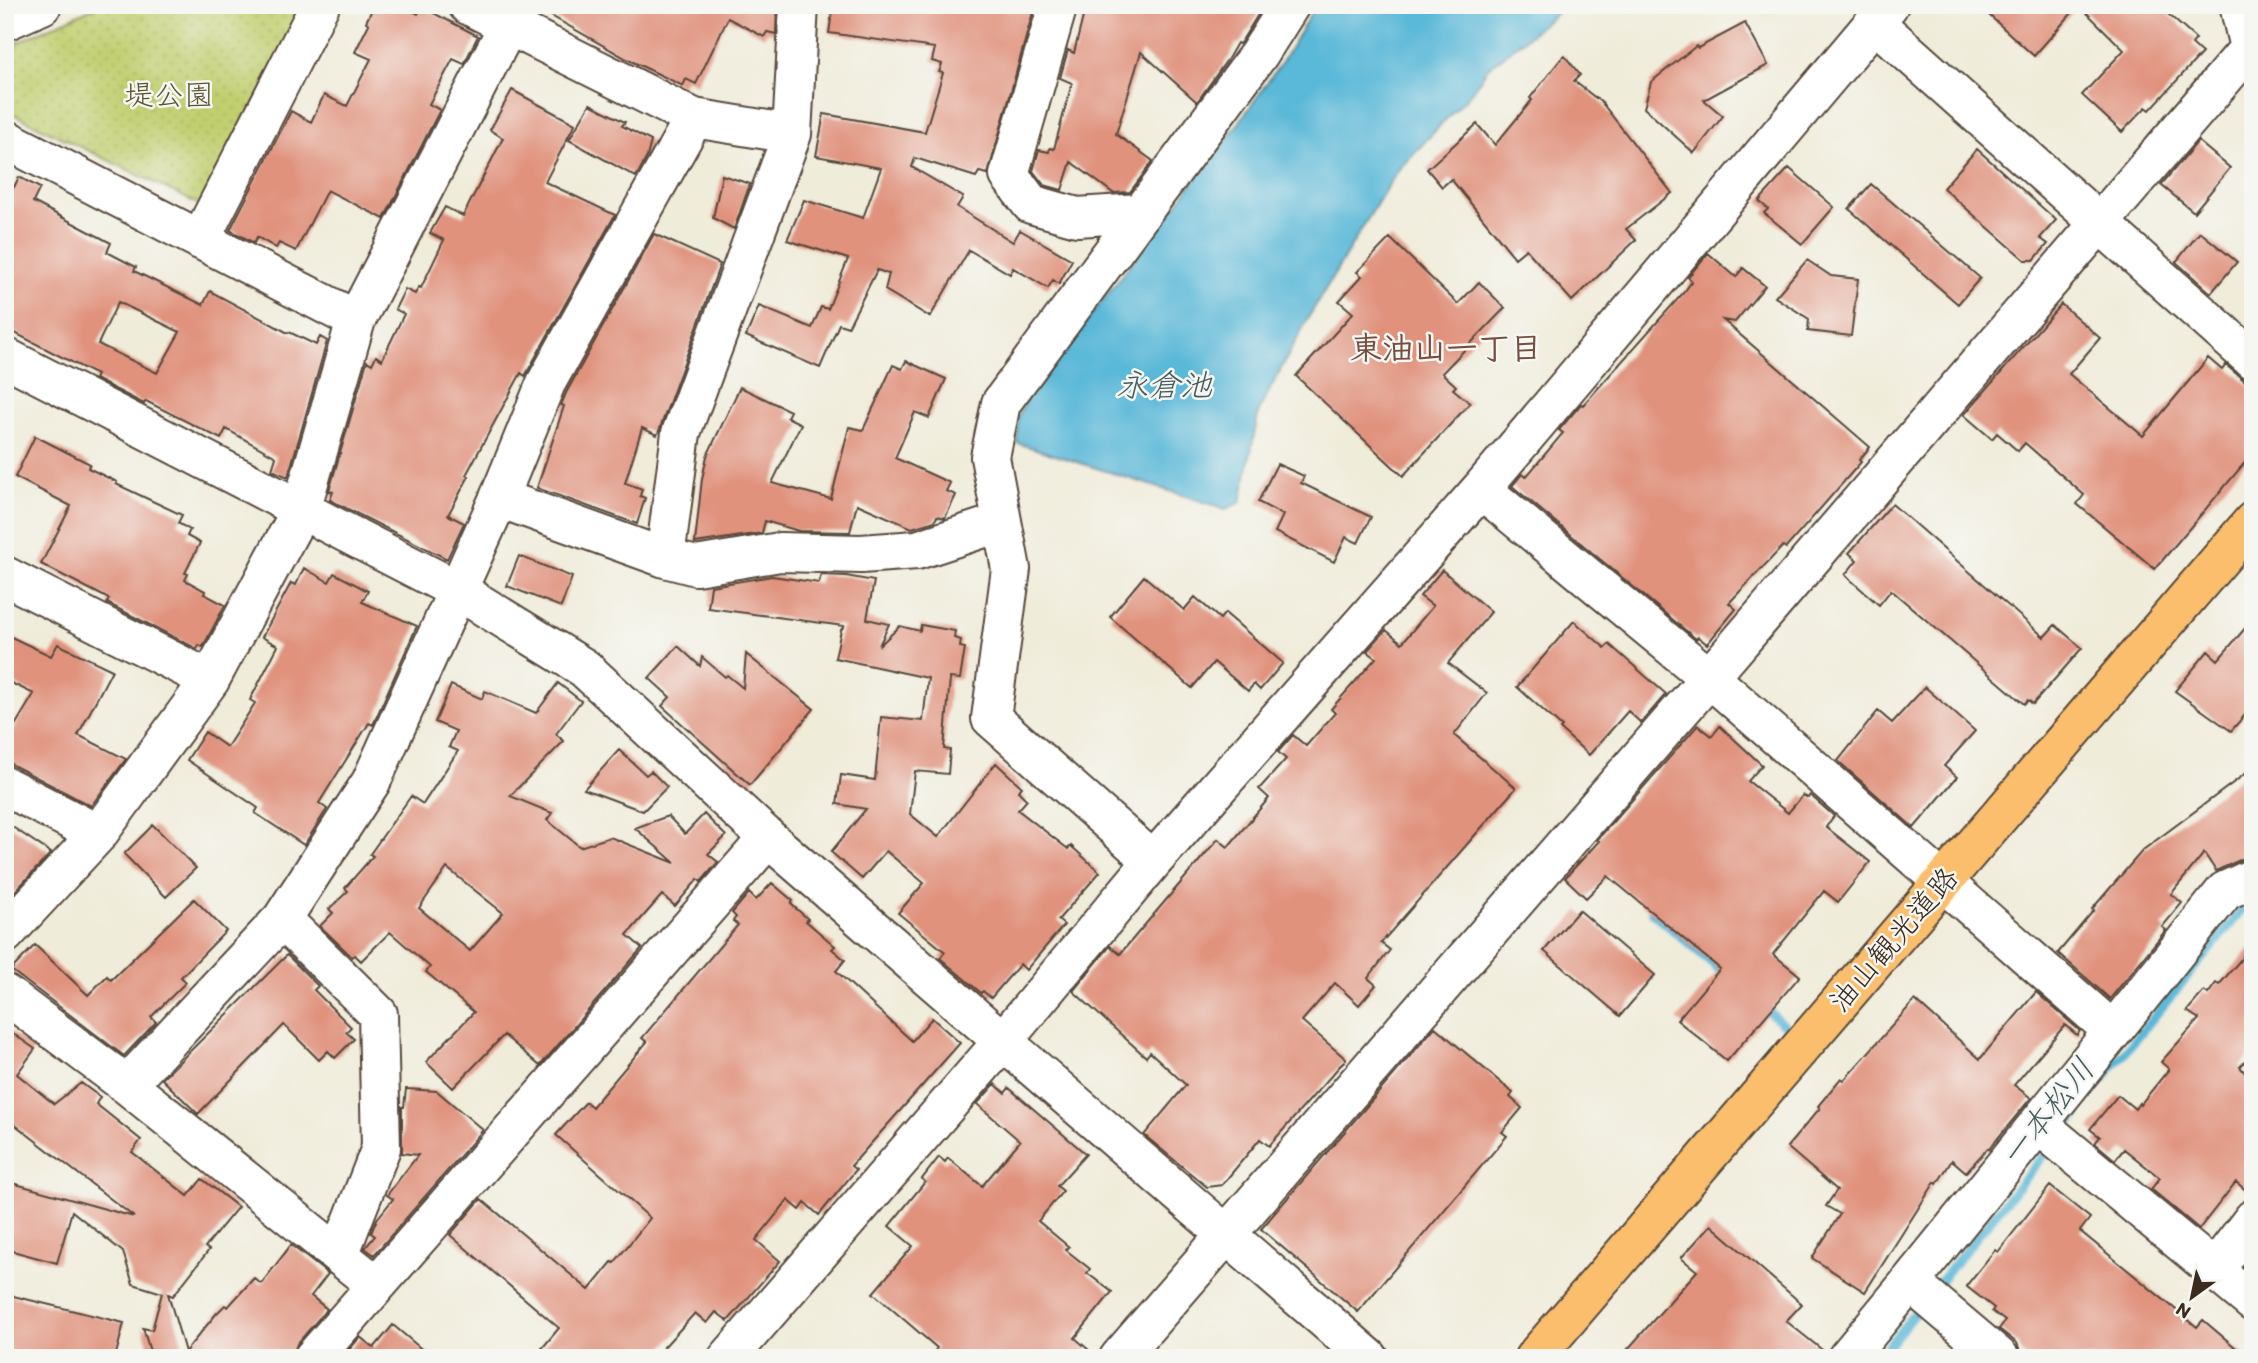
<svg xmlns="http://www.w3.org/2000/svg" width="2258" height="1363" viewBox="0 0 2258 1363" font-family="Itim,'Klee One',sans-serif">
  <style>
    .grass { fill: url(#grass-dots); stroke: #7e7c47; stroke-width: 2 }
    .water { fill: #5ab8d8; stroke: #4a717b; stroke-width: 2 }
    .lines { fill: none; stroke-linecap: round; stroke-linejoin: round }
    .stream { stroke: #5ab8d8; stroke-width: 9 }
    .building { fill: #e0927d; fill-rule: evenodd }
    .minor-casing { stroke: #56473a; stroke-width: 42 }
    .major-casing { stroke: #56473a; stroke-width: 42 }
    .minor { stroke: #fff; stroke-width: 38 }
    .major { stroke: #fabe6d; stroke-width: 38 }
    .labels { text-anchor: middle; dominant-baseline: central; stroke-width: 5; stroke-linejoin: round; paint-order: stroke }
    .park-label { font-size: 30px; fill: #5c5332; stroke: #f6f6f2 }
    .street-label { font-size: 30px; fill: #3b2a1e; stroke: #f6f6f2 }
    .neighbourhood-label { font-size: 32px; font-weight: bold; fill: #754e3f; stroke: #f6f6f2 }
    .water-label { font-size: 32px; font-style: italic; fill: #465c5f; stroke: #f6f6f2 }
  </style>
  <defs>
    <pattern id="grass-dots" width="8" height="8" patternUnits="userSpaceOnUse" patternTransform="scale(1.75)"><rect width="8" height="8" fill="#c1cf70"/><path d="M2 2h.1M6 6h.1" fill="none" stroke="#a7b261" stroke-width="1.8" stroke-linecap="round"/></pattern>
  </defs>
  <rect width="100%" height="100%" fill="#f6f6f2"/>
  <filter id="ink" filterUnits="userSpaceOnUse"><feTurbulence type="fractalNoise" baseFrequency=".0143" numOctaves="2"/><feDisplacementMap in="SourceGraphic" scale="14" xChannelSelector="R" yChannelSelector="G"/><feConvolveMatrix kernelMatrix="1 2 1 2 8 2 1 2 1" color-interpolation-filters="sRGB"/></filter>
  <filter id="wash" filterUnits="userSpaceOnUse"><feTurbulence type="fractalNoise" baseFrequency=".00686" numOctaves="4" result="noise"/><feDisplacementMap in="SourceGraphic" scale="28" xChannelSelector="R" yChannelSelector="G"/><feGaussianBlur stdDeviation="1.57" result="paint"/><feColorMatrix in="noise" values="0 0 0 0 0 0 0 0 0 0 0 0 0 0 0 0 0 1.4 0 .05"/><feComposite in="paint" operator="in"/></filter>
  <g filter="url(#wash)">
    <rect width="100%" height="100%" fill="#f0ecda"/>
    <path class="grass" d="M99 5H311L208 209 5 110V48Z"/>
    <path class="water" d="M1316 5H1567L1487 69 1473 91 1399 169 1387 187 1308 318 1259 410 1241 502 1226 509 1017 443 1018 416 1027 399 1238 124 1283 60Z"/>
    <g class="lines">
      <path class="stream" d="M1652 912 1727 976
        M1761 1005 1784 1025
        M2063 1132 2077 1115 2078 1109 2253 897
        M1932 1291 2052 1145
        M1879 1358 1921 1305"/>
    </g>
    <g id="blocks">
      <path class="building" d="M374 5H401L418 14 422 7 478 36 464 64 453 59 429 104 440 110 384 219 327 190 296 251 279 243 276 248 257 237 254 243 230 230 291 111 311 122 324 95 347 106 371 59 355 52 369 24 366 22Z
        M532 5H777L776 34 767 32 764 37 728 18 696 84 686 79 683 86 627 59Z
        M833 5H1035L988 174 979 172 976 177 915 158 912 167 963 197 957 207 1013 242 1020 230 1072 260 1059 284 1053 280 1048 288 1013 268 1010 274 969 250 930 317 885 290 889 274 877 270 848 327 839 324 820 368 746 336 759 306 812 328 821 307 828 309 848 259 787 240 804 200 863 218 881 168 816 156 824 114 925 132 943 73 939 72 942 64 932 61 935 48 829 33Z
        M1086 5H1264L1241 42 1239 44 1237 43 1229 57 1197 102 1141 52 1116 134 1153 161 1130 192 1113 193 1071 162 1062 190 1044 185 1033 171 1039 150 1049 152 1050 148 1054 149 1072 83 1060 78 1068 50 1074 53Z
        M1978 5H2079L2034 56Z
        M2079 5H2158L2196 39 2192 44 2202 53 2150 110 2146 107 2122 132 2082 95 2124 50Z
        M1745 23 1768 65 1704 100 1723 116 1694 153 1644 108 1651 82 1696 46 1698 48Z
        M1564 55 1580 75 1574 81 1602 103 1672 193 1626 229 1636 240 1572 301 1526 249 1515 258 1451 179 1442 187 1427 169 1477 124 1495 145 1532 100 1530 98Z
        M512 90 575 124 545 182 615 215 525 376 521 373 466 475 469 476 448 515 464 523 447 559 330 500 333 492 329 491 367 361 372 364 376 356 382 360 404 314 395 309 405 289 415 294 419 287 421 288 444 240 430 233 445 207 463 216 503 138 490 130Z
        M590 104 625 122 622 126 651 141 647 157 636 177 569 140Z
        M2198 141 2230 168 2194 212 2161 185Z
        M1977 149 2056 220 2040 238 2048 244 2034 260H2025L1943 188Z
        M1789 168 1834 207 1802 244 1764 213 1768 209 1759 201Z
        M722 175 750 184 734 229 713 218Z
        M19 177 40 188 33 202 111 243 107 252 136 267 134 271 203 305 210 291 288 333 289 332 316 345 320 337 327 341 288 477 272 470 276 457 226 429 221 439 146 401 144 404 95 379 97 375 5 328V182L14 187ZM118 302 180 332 157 373 98 344Z
        M1871 184 1980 278 1958 304 1849 209Z
        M2200 232 2237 262 2211 293 2176 262Z
        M654 234 720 264 659 431 657 435 642 428 625 483 642 489 640 496 645 498 637 524 537 488 564 406 561 405 566 393Z
        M1390 238 1458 304 1479 282 1505 308 1442 373 1456 386 1453 389 1470 403 1403 476 1296 376 1353 313 1339 301 1362 276 1357 272Z
        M1708 253 1736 277 1743 268 1765 286 1735 322 1723 320 1870 447 1859 460 1861 462 1786 548 1783 546 1729 603 1736 609 1707 644 1698 637 1696 639 1512 486 1522 474 1526 477 1563 433 1559 430 1581 404 1583 405 1685 291 1692 281 1688 277Z
        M1807 260 1831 276 1858 279 1851 336 1808 331 1809 319 1775 297Z
        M2061 304 2100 338 2069 374 2143 436 2208 358 2222 370 2226 365 2253 388V453L2155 569 2077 504 2084 495 2025 443 2018 451 1997 433 1992 439 1964 415Z
        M906 361 946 379 929 418 915 412 895 458 950 483 946 491 956 495 945 518 937 516 935 521 912 528 857 504 850 532 799 531 765 521 762 533 695 543 702 479 707 456 740 387 790 411 787 417 801 424 772 483 831 499 849 427 863 430 893 365 902 369Z
        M35 436 90 464 88 468 117 482 116 484 182 515 178 523 190 530 187 536 200 543 185 573 188 574 185 580 205 591 204 594 225 605 203 647 199 645 197 649 107 603 109 599 41 564 71 506 15 477Z
        M1277 464 1304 476 1301 483 1371 517 1358 543 1346 537 1334 562 1275 532 1283 515 1258 502Z
        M1892 504 2044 637 2055 625 2082 648 2033 704 2028 700 2024 704 1891 590 1879 605 1845 575 1857 560 1849 553Z
        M519 556 572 577 561 607 507 586Z
        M304 568 329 582 334 573 368 591 362 602 417 626 373 725 369 723 319 803 327 809 304 845 255 813 258 808 187 760 205 732 227 747 255 703 250 700 278 646 262 637 291 583 296 585Z
        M1442 570 1491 612 1448 663 1487 693 1454 735 1516 788 1381 943 1390 950 1368 978 1376 985 1359 1005 1335 983 1302 1021 1346 1059 1269 1146 1260 1139 1222 1185 1207 1187 1144 1135 1186 1085 1150 1052 1146 1057 1073 991 1110 946 1120 954 1218 839 1228 847 1269 798 1259 789 1286 759 1278 752 1293 735 1306 746 1335 713 1331 709 1376 658 1367 651 1386 630 1402 643 1433 606 1420 596Z
        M821 575 846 576 874 581 867 619 889 624 879 646 900 626 920 631 921 625 955 631 954 638 961 640 960 647 965 648 960 679 950 678 944 749 950 750 948 774 915 771 910 814 938 837 996 763 1022 787 1018 791 1027 800 1018 810 1068 849 1071 846 1100 872 1058 920 1064 925 1026 970 1020 964 991 998 983 991 981 993 940 958 945 952 898 913 924 883 886 851 862 879 831 852 866 809 837 804 841 775 875 780 881 717 923 721 928 678 835 658 841 630 844 626 708 608 711 586 772 576 819 583Z
        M1144 576 1184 610 1195 597 1220 619 1225 613 1283 663 1260 690 1254 684 1248 691 1214 662 1192 688 1110 617Z
        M2253 619V706L2231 731 2175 691 2208 651 2218 660Z
        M1574 621 1605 648 1609 644 1666 694 1641 723 1628 711 1589 755 1560 729 1562 727 1517 687Z
        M5 634 51 656 58 644 112 670 78 735 126 759 91 806 5 761V742L34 694 5 680Z
        M678 646 700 666 702 657 725 677 727 675 743 688 746 654 814 709 750 785 662 706 670 697 649 678Z
        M558 683 581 701 556 734 564 741 510 796 552 813 547 820 580 847 610 837 675 863 635 828 668 816 685 834 704 814 726 836 708 854 718 862 701 882 698 879 675 906 662 895 627 935 642 948 540 1066 504 1035 453 1088 426 1062 474 1012 426 972 430 967 390 932 361 961 355 955 352 957 320 926 333 913 329 909 348 891 345 888 373 856 370 854 411 796 423 804 458 751 449 747 456 731 435 722 451 685 482 699 485 691 536 713ZM447 868 503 913 470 951 419 908Z
        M1925 687 1975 731 1944 766 1957 777 1914 828 1838 761 1878 711 1892 723Z
        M1698 725 1712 736 1720 726 1762 765 1748 781 1788 813 1803 795 1808 798 1810 795 1834 816 1826 827 1870 862 1838 902 1824 891 1773 954 1800 976 1727 1061 1677 1020 1720 969 1608 876 1586 898 1565 878 1599 841 1597 840Z
        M619 750 646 775 651 771 667 787 643 811 584 789Z
        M2253 768V854L2216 871 2204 853 2171 894 2182 903 2162 927 2166 930 2110 999 2058 953 2094 910 2092 909 2143 850Z
        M5 822 51 853 5 902Z
        M153 825 196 868 166 897 124 854Z
        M772 883 793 901 791 904 808 919 806 921 835 946 832 949 845 960 836 971 912 1041 932 1018 960 1043 851 1166 856 1170 819 1215 805 1203 800 1210 788 1200 756 1240 780 1261 728 1321 716 1312 707 1323 695 1313 654 1358H534L559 1328 450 1235 481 1199 589 1290 612 1262 614 1263 650 1218 556 1135 586 1102 592 1107 647 1042 642 1038 738 925 733 921 736 917 732 913 749 893 756 900Z
        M194 899 226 931 181 977 186 982 151 1017 156 1022 124 1056 11 970 35 945 88 995 107 976 111 980Z
        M1579 910 1655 975 1620 1016 1544 951Z
        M2253 945V1052L2240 1067 2253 1082V1196L2236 1182 2199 1229 2151 1189 2160 1178 2124 1149 2115 1160 2095 1143 2100 1137 2090 1129 2118 1095 2135 1109 2139 1103 2140 1105 2169 1069 2161 1062 2199 1019 2187 1011 2204 991 2208 994 2216 983 2219 985Z
        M287 955 318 986 314 990 351 1027 346 1032 354 1039 335 1058 328 1051 319 1060 284 1025 198 1114 162 1079Z
        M2036 992 2080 1031 2077 1035 2065 1025 2014 1085 2031 1098 1989 1149 1988 1148 1966 1172 1952 1160 1937 1184 1935 1182 1865 1292 1812 1258 1840 1214 1826 1206 1837 1190 1787 1147 1820 1108 1818 1106 1841 1078 1844 1080 1915 1000 1980 1059Z
        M1435 1027 1513 1093 1510 1097 1522 1108 1502 1132 1507 1136 1358 1312 1261 1229Z
        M5 1028 35 1049 17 1074 54 1104 81 1083 100 1097 96 1104 141 1140 132 1152 188 1196 202 1179 238 1207 205 1247 209 1250 173 1296 168 1294 185 1352 216 1314 225 1305 228 1307 254 1278 261 1284 291 1245 328 1274 311 1296 327 1309 297 1344 292 1358H152L143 1328 152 1330 162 1293 133 1284 123 1252 72 1211 57 1263 5 1249V1181L134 1217 5 1117Z
        M995 1084 1005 1093 1009 1088 1086 1154 1057 1186 1063 1191 1038 1221 1069 1247 1066 1250 1090 1269 1087 1273 1112 1292 1075 1338 1098 1358H929L937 1348 873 1293 913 1246 889 1226 925 1182 922 1179 939 1157 945 1162 948 1158 982 1186 1020 1141 977 1104Z
        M406 1089 437 1091 483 1130 374 1255 365 1248 375 1236 371 1233 377 1219 393 1199 387 1195 418 1155 402 1153V1107H404Z
        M2050 1186 2090 1218 2080 1231 2197 1327 2203 1320 2248 1358H2027L2021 1353 2017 1343 1999 1329 2005 1321 1992 1311 1994 1308 1966 1286 1995 1250 1998 1252Z
        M1711 1225 1802 1304 1786 1321 1826 1353V1358H1620L1697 1271 1681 1258Z
        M5 1294 124 1323 115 1358H28L5 1352Z
        M393 1325 432 1358H342L360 1337 374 1348Z"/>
    </g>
  </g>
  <g filter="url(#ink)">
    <use href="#blocks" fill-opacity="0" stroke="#56473a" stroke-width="2"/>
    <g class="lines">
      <g class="minor-casing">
        <path id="minor" d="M468 5 694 118 792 134
          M1058 5 1009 175 1031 204 1077 217 1140 213
          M2239 5 2253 65
          M5 21 42 5
          M1875 23 2253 360
          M5 139 356 320
          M200 240 320 5
          M5 357 459 591 584 668 768 838 1369 1358
          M1481 489 1718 685 2113 1031 2038 1124 2253 1302
          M499 498 546 383 694 118
          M665 558 696 566 780 552 861 554 917 550 1002 522
          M5 576 210 680
          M5 786 98 834
          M1153 861 991 718 1011 569 990 457 1001 403 1259 54 1290 5
          M282 919 378 1014 381 1148 339 1255
          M5 934 98 834 210 680 301 510 356 320 508 26
          M5 994 127 1085
          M2113 1031 2225 891 2253 878
          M2214 1270 2253 1219
          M376 1285 127 1085 282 919 371 782 499 498 665 558 681 433 792 134 799 5
          M313 1358 768 838
          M728 1358 1003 1041 1153 861 1481 489 1889 5
          M1119 1358 1709 678 2253 44
          M1847 1358 1910 1282
          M2000 1358 1910 1282 2038 1124"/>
      </g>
      <g class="major-casing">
        <path id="major" d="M1534 1358 2253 521"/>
      </g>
      <use href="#minor" class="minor"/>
      <use href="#major" class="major"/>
    </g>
  </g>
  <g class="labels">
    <g class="park-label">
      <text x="169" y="94">堤公園</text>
    </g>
    <g class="street-label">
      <text transform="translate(1893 939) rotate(-49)">油山観光道路</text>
    </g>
    <g class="neighbourhood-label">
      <text x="1446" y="348">東油山一丁目</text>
    </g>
    <g class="water-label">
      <text x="1164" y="385">永倉池</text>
      <text transform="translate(2047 1112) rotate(-51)">一本松川</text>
    </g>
  </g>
  <rect width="2258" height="1363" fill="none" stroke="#f6f6f2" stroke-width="28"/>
  <g transform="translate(2192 1297) rotate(213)" stroke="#f6f6f2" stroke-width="5" paint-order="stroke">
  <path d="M0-5L12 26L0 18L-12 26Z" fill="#3b2a1e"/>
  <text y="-10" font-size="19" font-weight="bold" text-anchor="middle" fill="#3b2a1e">N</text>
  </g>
</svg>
